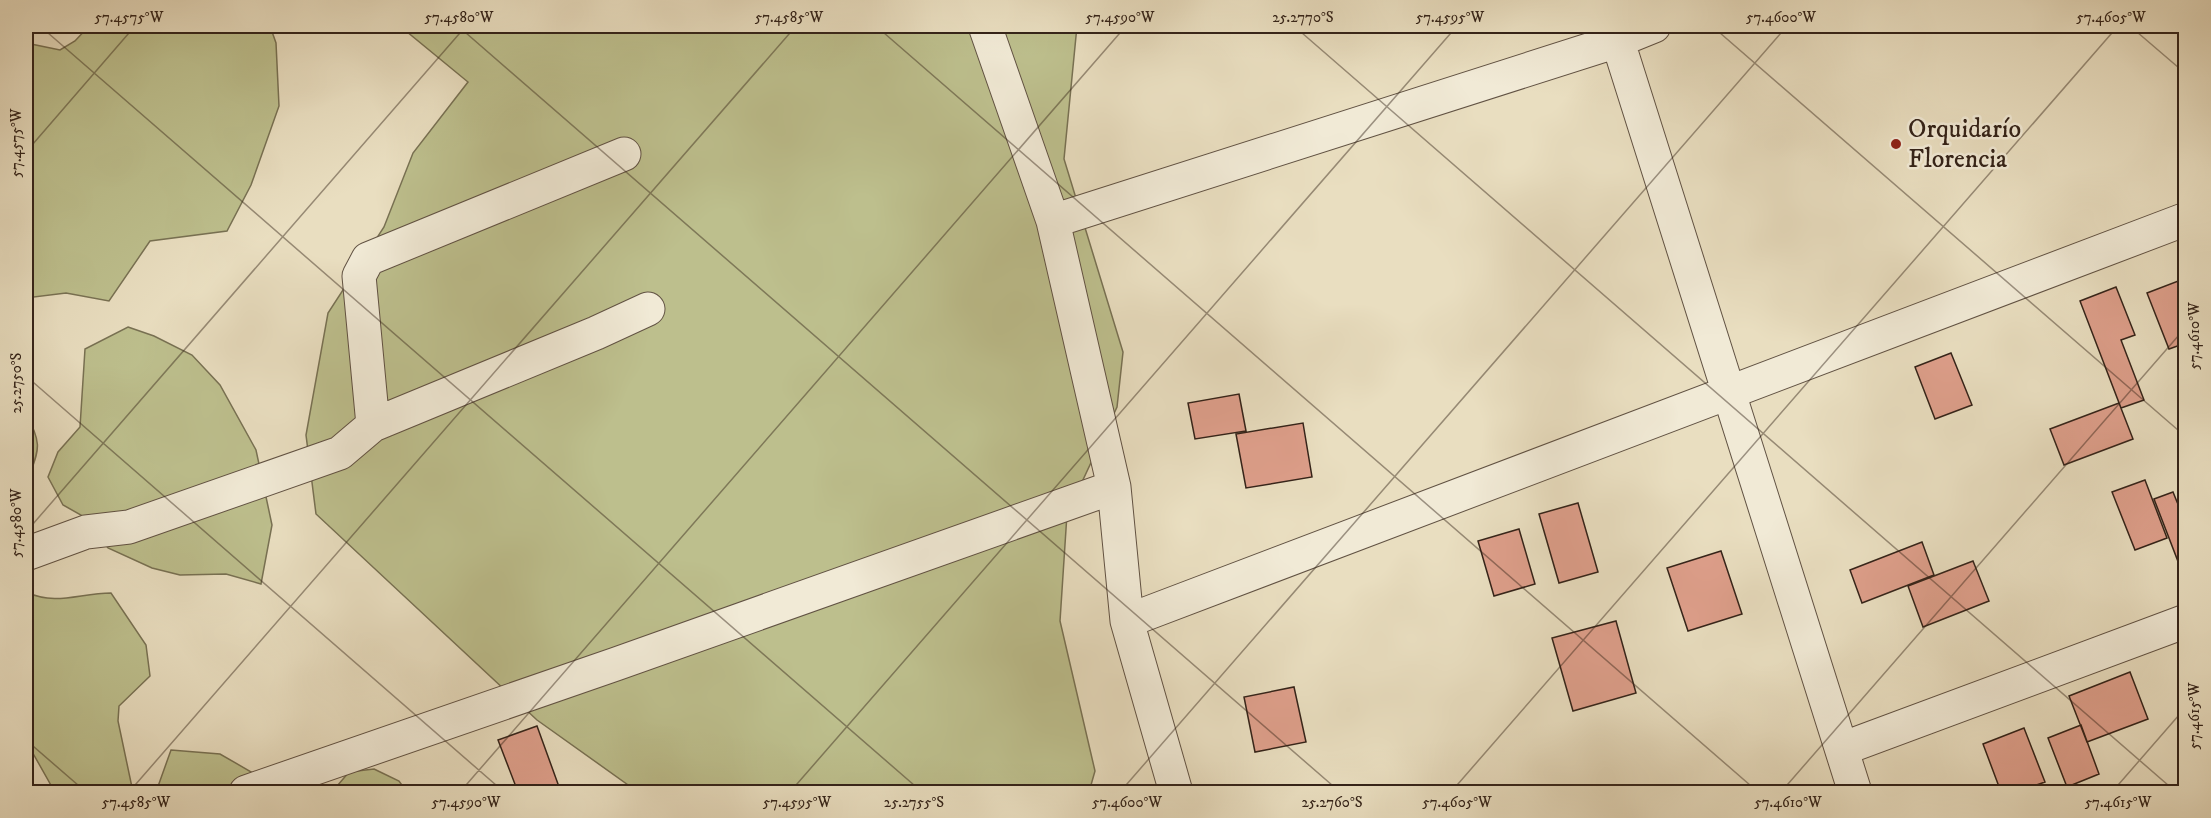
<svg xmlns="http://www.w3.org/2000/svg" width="2211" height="818" viewBox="0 0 2211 818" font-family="'IM FELL DW Pica',serif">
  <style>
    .green { fill: #bdbf8d; stroke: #787153; stroke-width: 1.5 }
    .building { fill: #de9f8b; stroke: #342319; stroke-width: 1.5 }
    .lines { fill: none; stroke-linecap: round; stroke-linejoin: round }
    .minor-casing { stroke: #615243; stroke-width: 35 }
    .minor { stroke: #f1ead6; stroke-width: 33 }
    .ticks { fill: none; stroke: #342319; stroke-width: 1.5; stroke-opacity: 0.45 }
    .poi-dot { fill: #8f2418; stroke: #f1ead6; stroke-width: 2 }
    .labels { text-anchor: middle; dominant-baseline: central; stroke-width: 5; stroke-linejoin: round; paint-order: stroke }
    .poi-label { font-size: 26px; fill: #342319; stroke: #f1ead6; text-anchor: start }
    .neatline { fill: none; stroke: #342319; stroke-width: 2 }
    .ticks-label { font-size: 15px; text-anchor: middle; fill: #342319 }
  </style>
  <rect width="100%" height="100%" fill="#e9dec0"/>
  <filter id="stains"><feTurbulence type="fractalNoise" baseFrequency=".00333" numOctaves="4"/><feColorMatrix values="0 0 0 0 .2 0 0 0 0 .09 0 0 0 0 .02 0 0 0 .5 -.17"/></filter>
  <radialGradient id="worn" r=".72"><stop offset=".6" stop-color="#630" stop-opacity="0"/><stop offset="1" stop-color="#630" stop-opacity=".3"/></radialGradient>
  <path class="green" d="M89 26H270L276 43 279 106 251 185 227 231 150 241 109 301 66 293 26 298V43L60 50 75 41Z
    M403 26H1077L1064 159 1123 352 1117 407 1067 514 1060 621 1095 771 1089 792H638L537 720 316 514 306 435 328 313 384 227 413 153 468 82 406 31Z
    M128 327 154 336 192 355 220 385 256 450 272 525 261 584 226 574 180 575 152 568 108 548 81 515 63 505 48 477 58 452 80 427 85 349Z
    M26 414C45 448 37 451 26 486Z
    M26 592C57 606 79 593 111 593L146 645 150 676 119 706 118 721 133 792H58L52 787 26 741Z
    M171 750 220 754 253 773 247 792H156Z
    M374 769 399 781 407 792H332L349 772Z"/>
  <path class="building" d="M2186 278V343L2169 349 2147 293Z
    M2116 287 2135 335 2121 340 2144 400 2121 408 2080 301Z
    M1951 353 1972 405 1935 419 1915 367Z
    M1239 394 1246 431 1195 439 1188 403Z
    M2119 403 2133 439 2064 465 2050 429Z
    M1303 423 1312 477 1246 488 1236 434Z
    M2145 480 2167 538 2135 550 2112 492Z
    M2173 492 2186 524V562L2179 564 2154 499Z
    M1578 503 1598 572 1559 583 1539 514Z
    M1519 529 1535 584 1494 596 1478 541Z
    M1922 542 1934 575 1862 603 1850 570Z
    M1721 551 1742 614 1688 631 1667 568Z
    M1973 561 1989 601 1923 627 1908 586Z
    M1616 621 1636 693 1573 711 1552 638Z
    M2130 672 2148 719 2087 742 2069 696Z
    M1294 687 1306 742 1255 752 1244 697Z
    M2081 725 2099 774 2067 787 2048 738Z
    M537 726 558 784 535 792H518L498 740Z
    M2024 728 2045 782 2017 792H2001L1983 744Z"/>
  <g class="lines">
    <g class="minor-casing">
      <path id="minor" d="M985 26 1053 221 1114 487 1127 621 1176 792
        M1613 26 1855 792
        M1053 221 1617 41 1654 26
        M373 425 359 276 368 259 624 154
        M26 554 86 532 129 527 340 453 373 425 596 333 648 309
        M1127 621 2186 219
        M1842 749 2186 621
        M246 792 616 664 1114 487"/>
    </g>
    <use href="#minor" class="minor"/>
  </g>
  <path class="ticks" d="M40 26 922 792M458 26 1340 792M876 26 1758 792M1294 26 2176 792M1712 26 2186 437M2130 26 2186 74M26 152 135 26M26 376 504 792M26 532 466 26M26 740 86 792M129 792 796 26M460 792 1126 26M790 792 1457 26M1120 792 1787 26M1451 792 2118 26M1781 792 2186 327M2112 792 2186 707"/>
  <circle class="poi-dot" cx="1896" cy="144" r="6"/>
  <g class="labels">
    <g class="poi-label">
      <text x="1908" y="129">Orquidarío<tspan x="1908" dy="30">Florencia</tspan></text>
    </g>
  </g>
  <rect width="2211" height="818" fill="none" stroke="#e9dec0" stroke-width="66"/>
  <rect x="33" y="33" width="2145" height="752" class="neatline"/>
  <g class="ticks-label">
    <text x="129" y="22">57.4575°W</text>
    <text x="459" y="22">57.4580°W</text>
    <text x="789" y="22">57.4585°W</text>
    <text x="1120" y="22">57.4590°W</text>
    <text x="1303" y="22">25.2770°S</text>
    <text x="1450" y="22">57.4595°W</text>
    <text x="1781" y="22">57.4600°W</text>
    <text x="2111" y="22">57.4605°W</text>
    <text transform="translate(16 143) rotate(-90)" y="5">57.4575°W</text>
    <text transform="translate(2194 336) rotate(-90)" y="5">57.4610°W</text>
    <text transform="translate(16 383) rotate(-90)" y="5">25.2750°S</text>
    <text transform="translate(16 523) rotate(-90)" y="5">57.4580°W</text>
    <text transform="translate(2194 716) rotate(-90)" y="5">57.4615°W</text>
    <text x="136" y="807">57.4585°W</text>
    <text x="466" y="807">57.4590°W</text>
    <text x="797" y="807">57.4595°W</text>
    <text x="914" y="807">25.2755°S</text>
    <text x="1127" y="807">57.4600°W</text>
    <text x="1332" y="807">25.2760°S</text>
    <text x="1457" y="807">57.4605°W</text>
    <text x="1788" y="807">57.4610°W</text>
    <text x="2118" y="807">57.4615°W</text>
  </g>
  <rect width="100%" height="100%" filter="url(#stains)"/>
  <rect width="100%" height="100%" fill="url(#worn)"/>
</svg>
